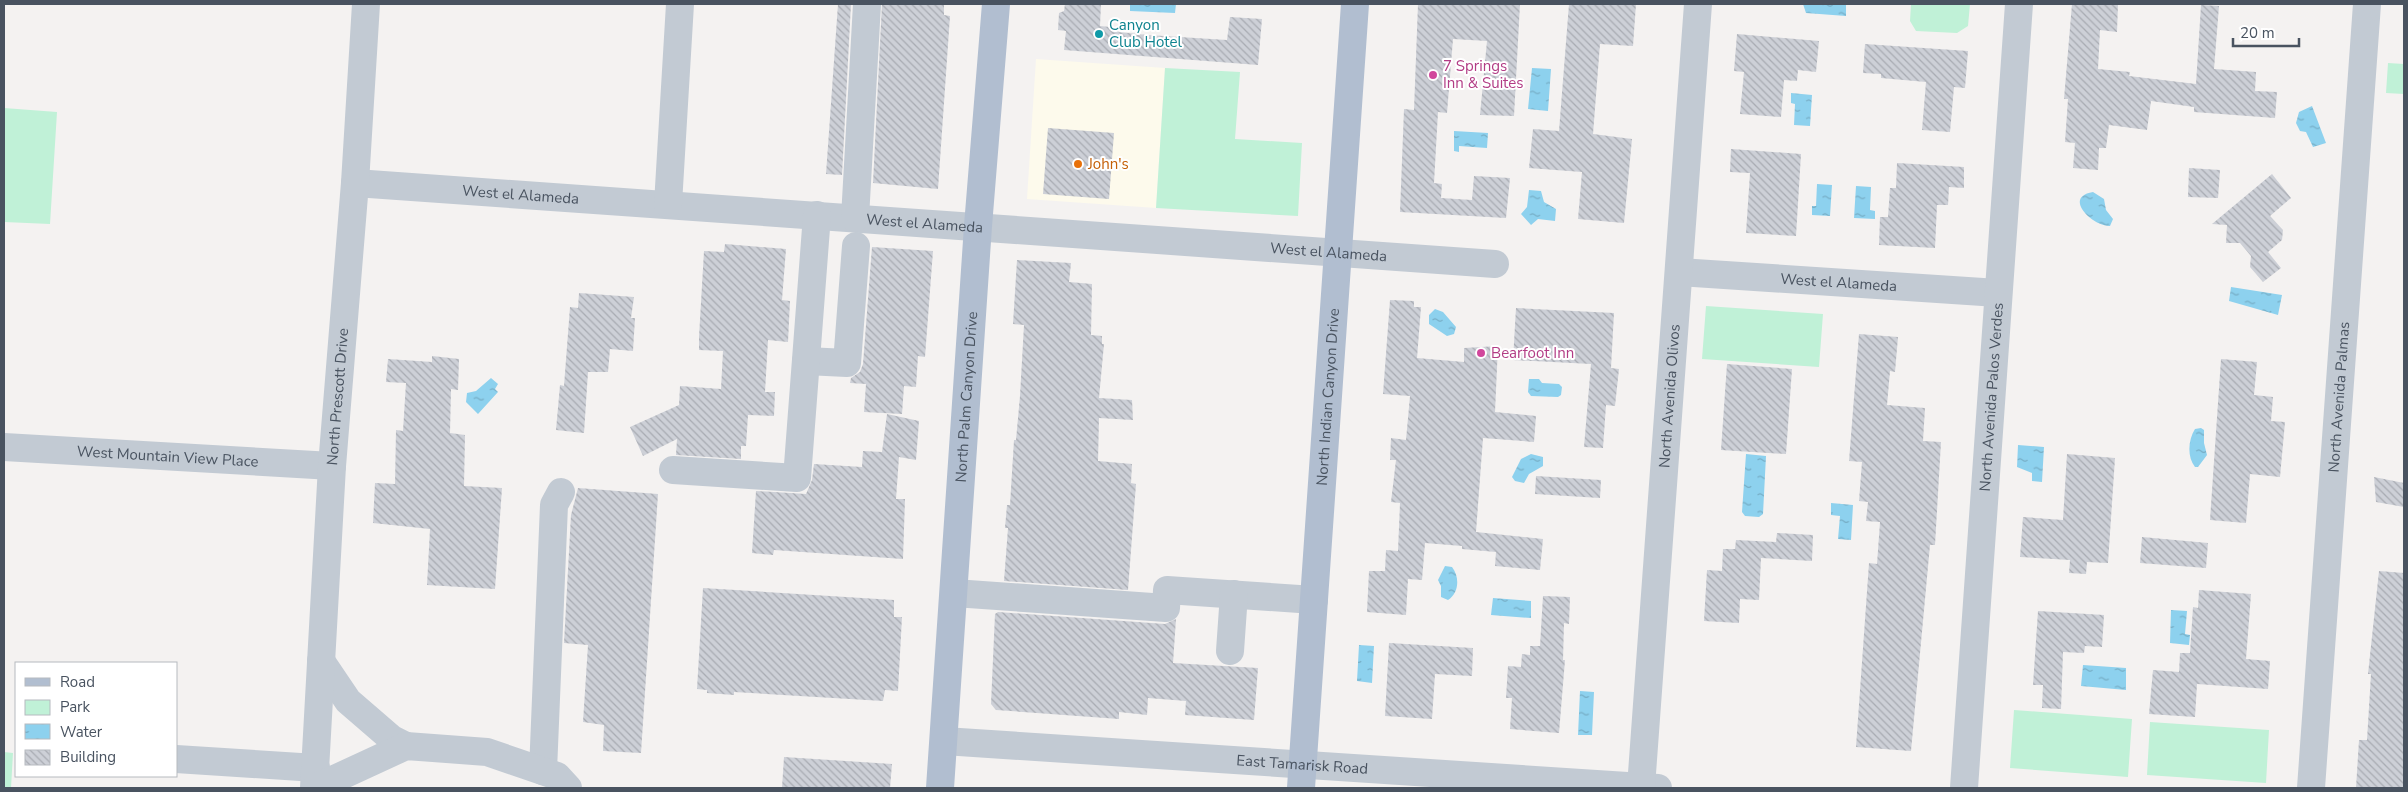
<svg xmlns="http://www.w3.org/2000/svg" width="2408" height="792" viewBox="0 0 2408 792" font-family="'Nunito Sans',sans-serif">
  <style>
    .commercial { fill: #fdfaec }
    .green { fill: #c0f1d7 }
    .water { fill: url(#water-ripples) }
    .building { fill: url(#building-back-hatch) }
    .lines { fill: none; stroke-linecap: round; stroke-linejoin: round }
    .minor { stroke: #c2cad3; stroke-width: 28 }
    .major { stroke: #b1bed0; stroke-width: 28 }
    .culture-dot { fill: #0f9aa8; stroke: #fff; stroke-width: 2 }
    .hotel-dot { fill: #d1479c; stroke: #fff; stroke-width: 2 }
    .food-dot { fill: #e8710a; stroke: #fff; stroke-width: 2 }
    .labels { text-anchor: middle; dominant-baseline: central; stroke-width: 4; stroke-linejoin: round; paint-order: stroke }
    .culture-label { font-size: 15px; fill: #0d838f; stroke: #fff; text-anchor: start }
    .hotel-label { font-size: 15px; fill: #b23c85; stroke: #fff; text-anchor: start }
    .food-label { font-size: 15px; fill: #c56008; stroke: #fff; text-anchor: start }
    .street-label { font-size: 15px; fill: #495360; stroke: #fff }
  </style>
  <defs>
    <pattern id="water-ripples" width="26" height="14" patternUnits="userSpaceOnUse" patternTransform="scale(1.25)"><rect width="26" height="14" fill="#8dd1ee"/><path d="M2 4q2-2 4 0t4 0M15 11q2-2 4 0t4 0" fill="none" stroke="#75acc4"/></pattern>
    <pattern id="building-back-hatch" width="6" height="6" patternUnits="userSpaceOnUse" patternTransform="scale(1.25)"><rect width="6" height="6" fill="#cdd0d7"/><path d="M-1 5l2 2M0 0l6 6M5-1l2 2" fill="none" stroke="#a8abb2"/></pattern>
  </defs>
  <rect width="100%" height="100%" fill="#f4f2f1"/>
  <path class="commercial" d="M1036 59 1165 68 1156 208 1027 199Z"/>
  <path class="green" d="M1911 4H1970L1968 26 1957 33 1916 31 1910 21Z
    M2388 63 2404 64V94L2386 93Z
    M1165 68 1240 72 1235 139 1302 143 1298 216 1156 208Z
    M4 108 57 112 50 224 4 222Z
    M1706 306 1823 314 1819 367 1702 359Z
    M2014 710 2132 719 2128 777 2010 768Z
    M2150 722 2269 730 2266 783 2147 775Z
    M4 752 13 753 11 788H4Z"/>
  <path class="water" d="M1130 4H1176L1175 13 1130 11Z
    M1803 4H1846V16L1806 13Z
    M1532 68 1551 69 1548 111 1528 109Z
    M1791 93 1812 95 1810 126 1794 125 1795 104 1791 103Z
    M2312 106 2326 143 2313 147 2306 132 2300 131 2296 123 2299 112Z
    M1454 131 1488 133 1487 148 1459 146V152L1454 151Z
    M1817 184 1832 185 1830 216 1812 215V206H1816Z
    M1856 186 1871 187 1870 210 1875 211V219L1854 218Z
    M1529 190 1541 191 1544 202 1556 209 1555 221 1538 219 1531 225 1521 214 1527 207Z
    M2093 192 2104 199 2106 210 2113 219 2110 226C2093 227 2062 197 2093 192Z
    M2231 287 2282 295 2278 315 2229 301Z
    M1435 309 1443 312 1456 327 1454 334 1447 336 1429 324V315Z
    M491 378 498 384 495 389 498 392 478 414 466 402 467 393 476 391Z
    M1529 379H1539L1542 383 1559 384 1562 387 1561 395 1558 397 1531 396 1528 392Z
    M2201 428 2204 430V443L2207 455 2198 467H2195C2187 457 2188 440 2195 429Z
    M2018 445 2044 447 2042 482 2032 481V473L2017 467Z
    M1531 454 1543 457V466L1529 474 1524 483 1515 481 1512 477 1521 459Z
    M1746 454 1766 456 1763 514 1759 517 1745 516 1742 512Z
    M1831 503 1853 505 1851 540 1838 539 1840 516 1831 515Z
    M1445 566 1452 567C1460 577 1459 593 1448 600L1441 597V586L1438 580Z
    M1493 598 1531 601V618L1491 615Z
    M2171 610 2187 611 2185 634 2190 635 2189 645 2170 643Z
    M1359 645 1374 646 1372 683 1357 681Z
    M2083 665 2126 668V690L2081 686Z
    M1580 691 1594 692 1592 735H1578Z"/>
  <path class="building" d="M838 4H851L842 175 826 174Z
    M882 4H944V15L950 16 938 189 873 183Z
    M1065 4H1101L1100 26 1120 28 1118 32 1148 35 1227 40 1230 17 1262 19 1258 65 1064 50 1066 31 1058 30 1059 13 1064 11Z
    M1418 4H1520L1514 116 1480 115 1487 41 1453 39 1447 113 1438 112 1434 183 1442 184 1441 198 1472 200 1474 176 1510 178 1506 218 1400 212 1404 109 1414 110Z
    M1569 4H1636L1633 46 1600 44 1593 134 1632 139 1624 223 1578 219 1582 172 1529 168 1533 129 1559 131Z
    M2072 4H2118L2117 32 2100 30 2098 69 2130 72 2129 76 2196 84 2201 5 2219 6 2214 69 2256 72 2255 91 2277 92 2275 118 2194 112V107L2151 101 2147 130 2109 125 2106 148H2099L2098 170 2073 168 2075 143 2065 142 2068 99H2064Z
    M1737 34 1819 41 1816 72 1798 70 1797 81 1784 80 1781 117 1740 114 1744 72 1734 71Z
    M1865 44 1968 51 1965 88 1954 87 1950 132 1922 130 1926 82 1881 78V74L1863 73Z
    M1048 128 1114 133 1109 199 1043 194Z
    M1731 149 1801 154 1796 236 1746 233 1750 173 1730 172Z
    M1897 163 1964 167V188L1949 187 1948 205H1937L1935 248 1879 245 1880 217H1888L1890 188H1896Z
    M2189 168 2220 170 2218 198 2188 197Z
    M2272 174 2291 198 2270 216 2283 230 2282 240 2268 252 2281 268 2263 282 2250 267 2251 256 2240 243H2226L2227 225 2212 224Z
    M725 244 786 249 782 300 790 301 788 342 768 340 765 392H775L774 416 748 415 746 446H741V459L676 455 677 439 643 456 630 427 679 405 680 386 721 389 723 351 699 350V337L704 251 724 252Z
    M872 247 933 251 925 357 918 356 916 387 904 386 902 414 864 412 866 384 850 383 851 378 860 372 863 364Z
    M1017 260 1071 263 1069 282 1092 284 1091 335 1102 336V344H1104L1099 398 1132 400 1133 420 1099 418 1098 461 1132 464 1131 483 1136 484 1128 590 1004 581 1008 528H1005L1007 505H1010L1014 440H1016L1020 396 1024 325 1013 324Z
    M579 293 634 297 631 318H635L633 351 610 349 608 372H588L584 433 556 430 560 385 564 386 570 307 578 308Z
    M1390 300 1414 301V307H1421L1417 358 1464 362V348L1498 346 1495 412 1536 416 1534 442 1483 438 1476 532 1543 539 1540 570 1495 566 1496 552 1462 549V546L1425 543 1422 580 1408 579 1406 615 1367 612 1369 571H1385L1386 550 1398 551 1400 503 1391 502 1396 460H1390L1391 438 1406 440 1410 396 1383 394Z
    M1516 308 1614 313 1611 368 1619 369 1615 406 1606 405 1603 448 1584 447 1591 364 1513 360Z
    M1859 334 1898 337 1895 372 1890 371 1887 405 1925 408 1923 441 1941 442 1935 545H1930L1911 751 1856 747 1869 563 1877 564 1880 522 1866 521 1868 502 1859 501 1862 462 1849 461Z
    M432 356 459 359 458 390 451 389 450 433 465 435 464 486 502 488 495 589 427 585 430 529 373 523 375 483 395 484 396 430 403 431 406 383 386 382 388 359 432 362Z
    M2221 359 2257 362 2254 395 2273 397 2271 421 2285 422 2280 477 2250 474 2246 523 2210 520Z
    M1727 364 1792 369 1786 454 1721 450Z
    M887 414 919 421 916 460 899 457 896 499H905L903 559 774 550 773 555 752 553 756 491 806 494 812 480 814 464 862 467 863 451 882 452Z
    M2067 454 2115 458 2108 563 2087 562 2086 574 2069 573 2070 560 2020 557 2023 517 2063 520Z
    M1536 476 1601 480 1600 498 1535 494Z
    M2374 477 2404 483V507L2376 502Z
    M578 488 658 494 641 753 603 751 604 725 583 722 588 645 564 643 571 515Z
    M1777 533 1813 535 1812 561 1761 558 1759 600 1740 599 1739 623 1704 621 1707 570 1722 571 1723 549H1735L1736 540 1776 542Z
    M2142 537 2208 543 2206 568 2140 563Z
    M2379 571 2404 573V788H2356L2359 740H2367L2371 674H2368Z
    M703 588 894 600V617H902L898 691 885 690 883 701 734 692V695L707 693V690L697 689Z
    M2199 590 2251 594 2246 659 2270 661 2268 689 2197 684 2195 717 2149 714 2153 670 2179 672 2180 653H2190L2193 607 2198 608Z
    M1543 596 1570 597 1569 624 1564 623 1563 660H1565L1559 733 1510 729 1512 698H1506L1508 666 1521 667 1522 654 1530 655V646H1540Z
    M2038 611 2104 615 2102 647 2085 646 2084 653 2063 652 2061 709 2042 708 2043 685H2033Z
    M998 612 1165 624 1176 619 1173 663 1258 668 1254 720 1185 715 1186 701 1148 698 1147 715 1119 712V719L996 710 991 704 995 614Z
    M1389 643 1473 648 1472 676 1435 674 1432 719 1385 716Z
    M784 757 892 764 890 788H782Z"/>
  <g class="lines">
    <g class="minor">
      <path id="s1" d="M355 183 1495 264"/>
      <path d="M668 204 680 4"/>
      <path d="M855 218 867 4"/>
      <path id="s2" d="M1679 272 1998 293"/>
      <path d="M806 361 847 363 856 246"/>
      <path id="s3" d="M4 447 332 466"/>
      <path d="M673 470 797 478 817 215"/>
      <path d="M954 593 1166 608 1167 590 1314 600"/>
      <path d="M1230 651 1234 594"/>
      <path d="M321 661 348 701 392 739 406 746"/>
      <path id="s4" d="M944 741 1658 788"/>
      <path d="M176 759 316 768"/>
      <path d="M543 771 554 505 561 492"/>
      <path id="s5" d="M1641 787 1698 4"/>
      <path id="s6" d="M314 788 332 466 355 183 366 4"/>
      <path d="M315 788 406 746 487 752 557 776 568 788"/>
      <path id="s7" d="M1964 788 2019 4"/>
      <path id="s8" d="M2311 788 2367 4"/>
    </g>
    <g class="major">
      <path id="s9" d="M940 788 978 226 996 4"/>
      <path id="s10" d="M1301 788 1355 4"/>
    </g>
  </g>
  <circle class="culture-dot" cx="1099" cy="34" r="5"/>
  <g class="hotel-dot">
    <circle cx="1433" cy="75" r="5"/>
    <circle cx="1481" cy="353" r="5"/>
  </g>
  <circle class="food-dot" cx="1078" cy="164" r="5"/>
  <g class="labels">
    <g class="culture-label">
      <text x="1109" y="25">Canyon<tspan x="1109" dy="17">Club Hotel</tspan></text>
    </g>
    <g class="hotel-label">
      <text x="1443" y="66">7 Springs<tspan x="1443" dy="17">Inn &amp; Suites</tspan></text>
      <text x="1491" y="353">Bearfoot Inn</text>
    </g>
    <g class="food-label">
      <text x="1088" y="164">John's</text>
    </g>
    <g class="street-label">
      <text stroke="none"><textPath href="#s1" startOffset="166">West el Alameda</textPath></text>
      <text stroke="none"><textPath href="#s1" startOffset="571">West el Alameda</textPath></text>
      <text stroke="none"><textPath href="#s1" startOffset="976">West el Alameda</textPath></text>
      <text stroke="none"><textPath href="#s2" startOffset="160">West el Alameda</textPath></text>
      <text stroke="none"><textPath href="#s5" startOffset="392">North Avenida Olivos</textPath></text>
      <text stroke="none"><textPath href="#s6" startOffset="392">North Prescott Drive</textPath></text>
      <text stroke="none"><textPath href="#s9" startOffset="392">North Palm Canyon Drive</textPath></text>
      <text stroke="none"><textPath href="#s10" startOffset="392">North Indian Canyon Drive</textPath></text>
      <text stroke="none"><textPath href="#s7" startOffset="392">North Avenida Palos Verdes</textPath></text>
      <text stroke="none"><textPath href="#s8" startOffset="392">North Avenida Palmas</textPath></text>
      <text stroke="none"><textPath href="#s3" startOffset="164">West Mountain View Place</textPath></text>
      <text stroke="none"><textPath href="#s4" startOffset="359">East Tamarisk Road</textPath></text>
    </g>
  </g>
  <rect width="2408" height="792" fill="none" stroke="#495360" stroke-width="10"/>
  <rect x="15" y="662" width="162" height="115" fill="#ffffff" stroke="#b6babf"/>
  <rect x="25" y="678" width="25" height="8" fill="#b1bed0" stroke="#b6babf"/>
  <text x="60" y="687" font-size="15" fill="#495360">Road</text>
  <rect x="25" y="700" width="25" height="15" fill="#c0f1d7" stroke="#b6babf"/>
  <text x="60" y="712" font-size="15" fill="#495360">Park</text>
  <rect x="25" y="724" width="25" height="15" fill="url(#water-ripples)" stroke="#b6babf"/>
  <text x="60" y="737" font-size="15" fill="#495360">Water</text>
  <rect x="25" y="750" width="25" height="15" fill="url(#building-back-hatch)" stroke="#b6babf"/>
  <text x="60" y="762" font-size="15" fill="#495360">Building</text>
  <path d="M2233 38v8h66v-8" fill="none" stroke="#495360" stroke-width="2.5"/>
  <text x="2240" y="38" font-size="15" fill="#495360" stroke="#ffffff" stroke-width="4" paint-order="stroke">20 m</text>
</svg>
